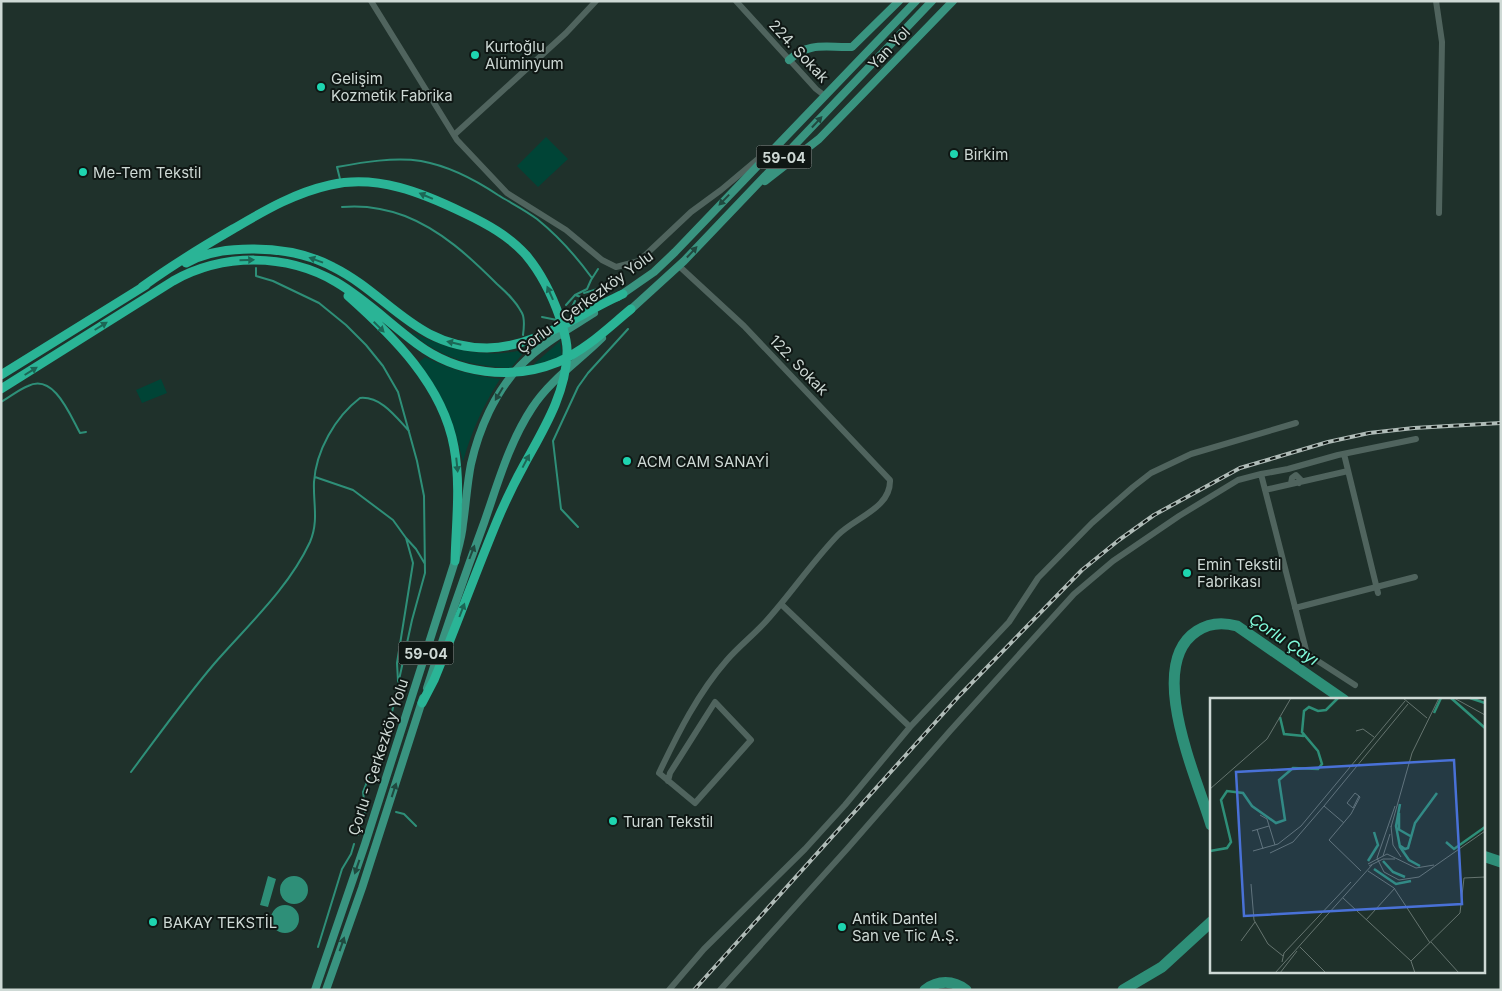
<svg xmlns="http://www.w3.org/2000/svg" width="1502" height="991" viewBox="0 0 1502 991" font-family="Inter,sans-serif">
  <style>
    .green { fill: #004436 }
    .water { fill: #2e8f78 }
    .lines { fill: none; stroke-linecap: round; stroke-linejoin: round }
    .stream { stroke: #2e8f78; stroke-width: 2 }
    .river { stroke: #2e8f78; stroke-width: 11 }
    .minor { stroke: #50645e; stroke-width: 6 }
    .major { stroke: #399480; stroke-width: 8 }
    .highway { stroke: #2ab496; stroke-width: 9 }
    .rail-casing { stroke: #b0bcb8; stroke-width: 4 }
    .rail { stroke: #0f1714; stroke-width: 2; stroke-dasharray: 5.5; stroke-linecap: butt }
    .oneway { fill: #20493f }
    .oneway2 { fill: #1c6655 }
    .poi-dot { fill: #1ed5b0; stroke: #0f1714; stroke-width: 2 }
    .labels { text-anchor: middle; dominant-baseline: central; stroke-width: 4; stroke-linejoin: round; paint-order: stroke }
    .shield { fill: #0f1714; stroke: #959f9b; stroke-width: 1 }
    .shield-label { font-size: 14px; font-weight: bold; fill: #ced9d5 }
    .poi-label { font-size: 15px; fill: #ced9d5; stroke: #0f1714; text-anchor: start }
    .street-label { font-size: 15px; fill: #ced9d5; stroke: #0f1714 }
    .water-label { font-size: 16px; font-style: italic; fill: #81fbdb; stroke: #0f1714 }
    .inset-river { fill: none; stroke: #2e8f78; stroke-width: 2.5 }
    .inset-road { fill: none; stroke: #65746f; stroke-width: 1 }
    .view { fill: #4971d7; fill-opacity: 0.15; stroke: #4971d7; stroke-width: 2.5 }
    .inset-edge { fill: none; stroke: #ced9d5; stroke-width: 2.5 }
  </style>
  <rect width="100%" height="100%" fill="#1f312b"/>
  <path class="green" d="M546 137 568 159 538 187 517 166Z
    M411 332C448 349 481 359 522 350L524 352 511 368C480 367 452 361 426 344 421 340 414 336 411 332Z
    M560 341 562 356 535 365 534 364Z
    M425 357C451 370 471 375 500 379 483 406 471 432 463 462 455 423 441 395 419 362Z
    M161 379 167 393 142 403 136 390Z"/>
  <path class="water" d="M268 876 276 879 268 907 260 905Z
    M280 890a14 14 0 1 1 28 0a14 14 0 1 1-28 0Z
    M271 919a14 14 0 1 1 28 0a14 14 0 1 1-28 0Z"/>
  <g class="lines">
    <path class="stream" d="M340 179 337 167C364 162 394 157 421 161 449 166 474 179 498 195 511 203 525 210 537 219 558 236 576 256 592 278
      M342 207C364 205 384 208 405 216 441 230 470 257 497 284 506 292 516 301 522 313 525 319 524 328 523 335
      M256 268V276L273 281 319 303 346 325 366 345 383 366 398 392 417 461 424 496 425 573 412 620 392 712 385 736 363 792 364 800 367 802
      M599 290 607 291 613 288
      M584 293 601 288
      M575 295 587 289 591 280 598 269
      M566 305 575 295 581 297
      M569 313 575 301
      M542 317 557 320
      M1 402C10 397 18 390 28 386 54 373 70 415 80 433L86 432
      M315 477 353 490 393 520 406 538 416 549 425 564
      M578 527 561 509 553 441 578 387 588 373 628 329
      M398 681 397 663 413 563 406 538
      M131 772C158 736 185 698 214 664 248 625 288 589 310 542 319 521 313 503 314 482 316 451 335 417 360 398 381 396 396 417 409 431
      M396 812 404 814 416 826
      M358 835 368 803
      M318 947 342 869 351 854 354 844"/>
    <path class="river" d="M1211 825C1198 780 1144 665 1197 631 1209 623 1223 622 1237 626L1344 700
      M1483 856 1501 862
      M925 990C938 980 953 980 966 990
      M1123 990 1162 967 1211 922"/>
    <path class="minor" d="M371 1 457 140 507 193 566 230 602 260 616 267 639 261 691 212 721 190 770 149
      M736 1 816 89 825 96
      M1436 1 1442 42 1439 213
      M454 135 566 33 596 1
      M1344 454 1378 593
      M1261 474 1307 654 1355 685
      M1291 483 1292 478 1296 475 1301 480 1299 483
      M1265 490 1348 471
      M781 604 910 727 1009 622 1038 578 1092 523 1133 487 1151 473 1191 454 1296 423
      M1295 608 1415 577
      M668 781 670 773 715 702 751 740 695 803 659 773C678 733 698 693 727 660 740 645 755 634 768 619 792 592 813 561 838 535 856 517 891 508 890 480L744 326 679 266
      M669 990 704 949 805 849 845 805 910 727
      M720 990 847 849 950 731 1074 594 1113 561 1179 516 1238 480 1261 474 1288 469 1338 455 1416 439"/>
    <path class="major" d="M789 60C810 41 827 48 852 47L899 1
      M765 181 819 139 953 1
      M618 297 654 272 675 252 916 1
      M628 312 684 261 932 1
      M427 688C445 632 464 577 484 523 498 483 509 443 532 408 550 380 579 361 602 338
      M315 990 365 844 455 561C458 549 462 537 463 524 466 504 467 484 471 464 479 429 495 392 520 366 541 344 569 329 594 313
      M326 990 362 888 423 698"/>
    <path class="highway" d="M186 263C205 252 230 249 252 249 279 249 309 254 333 267 389 295 416 348 487 348 538 347 578 314 623 294
      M142 287C171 266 202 247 233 229 264 211 294 193 330 185 377 174 423 193 464 213 487 224 509 236 526 255 542 274 552 295 560 318 563 329 568 341 567 353 566 394 543 430 524 465 514 483 505 502 497 521 475 574 456 627 434 680L422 703
      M348 296C393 336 443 385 454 447 461 485 456 523 455 561
      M1 375 146 285
      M1 389 173 281C223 253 286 253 336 282 365 299 390 324 417 344 457 374 512 381 558 362 586 350 608 328 631 309"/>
    <g class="rail-casing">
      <path id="rail" d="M694 990 960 695 1082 570 1119 540 1154 515 1240 468 1328 442 1369 433 1414 428 1501 423"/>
    </g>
    <use href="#rail" class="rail"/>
  </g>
  <defs><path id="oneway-solid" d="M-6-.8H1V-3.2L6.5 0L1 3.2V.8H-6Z" transform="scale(1.25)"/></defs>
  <g class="oneway">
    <use href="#oneway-solid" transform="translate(817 122) rotate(-47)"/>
    <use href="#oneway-solid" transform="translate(724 200) rotate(134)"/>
    <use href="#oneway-solid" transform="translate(692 252) rotate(-47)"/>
    <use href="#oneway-solid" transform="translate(499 394) rotate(121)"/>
    <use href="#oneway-solid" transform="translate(472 552) rotate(-69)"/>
    <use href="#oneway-solid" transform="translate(394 790) rotate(-72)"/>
    <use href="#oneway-solid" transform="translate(357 867) rotate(109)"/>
    <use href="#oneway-solid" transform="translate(342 944) rotate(-71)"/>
  </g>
  <g class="oneway2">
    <use href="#oneway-solid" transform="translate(426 196) rotate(-157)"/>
    <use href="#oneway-solid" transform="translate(247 260) rotate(-2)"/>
    <use href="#oneway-solid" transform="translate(316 260) rotate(-160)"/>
    <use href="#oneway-solid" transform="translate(550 293) rotate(-114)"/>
    <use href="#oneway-solid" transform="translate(101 326) rotate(-32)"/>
    <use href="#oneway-solid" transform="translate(379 327) rotate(45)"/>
    <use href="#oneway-solid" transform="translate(454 343) rotate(-167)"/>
    <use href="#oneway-solid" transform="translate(31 371) rotate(-32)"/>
    <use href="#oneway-solid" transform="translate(526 461) rotate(-62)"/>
    <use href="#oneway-solid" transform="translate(457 465) rotate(84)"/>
    <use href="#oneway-solid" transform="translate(462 610) rotate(-69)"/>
  </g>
  <g class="poi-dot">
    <circle cx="475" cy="55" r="5"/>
    <circle cx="321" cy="87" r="5"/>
    <circle cx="954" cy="154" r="5"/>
    <circle cx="83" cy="172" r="5"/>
    <circle cx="627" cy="461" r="5"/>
    <circle cx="1187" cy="573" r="5"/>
    <circle cx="613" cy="821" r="5"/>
    <circle cx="153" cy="922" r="5"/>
    <circle cx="842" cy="927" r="5"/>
  </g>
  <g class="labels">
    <g class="shield">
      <rect x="756.5" y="145.5" width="55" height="23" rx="4"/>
      <rect x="398.5" y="641.5" width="55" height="23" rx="4"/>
    </g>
    <g class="shield-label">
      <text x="784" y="157">59-04</text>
      <text x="426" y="653">59-04</text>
    </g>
    <g class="poi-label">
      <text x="485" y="46">Kurtoğlu<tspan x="485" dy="17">Alüminyum</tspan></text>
      <text x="331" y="78">Gelişim<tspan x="331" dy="17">Kozmetik Fabrika</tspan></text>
      <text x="964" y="154">Birkim</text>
      <text x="93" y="172">Me-Tem Tekstil</text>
      <text x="637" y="461">ACM CAM SANAYİ</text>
      <text x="1197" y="564">Emin Tekstil<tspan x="1197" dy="17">Fabrikası</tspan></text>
      <text x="623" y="821">Turan Tekstil</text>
      <text x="852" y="918">Antik Dantel<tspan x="852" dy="17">San ve Tic A.Ş.</tspan></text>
      <text x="163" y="922">BAKAY TEKSTİL</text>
    </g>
    <g class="street-label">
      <text transform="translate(889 48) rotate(-46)">Yan Yol</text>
      <text transform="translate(799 51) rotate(47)">224. Sokak</text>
      <text transform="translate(585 302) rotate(-36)">Çorlu - Çerkezköy Yolu</text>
      <text transform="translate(799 365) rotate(46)">122. Sokak</text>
      <text transform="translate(378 757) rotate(-72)">Çorlu - Çerkezköy Yolu</text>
    </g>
    <g class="water-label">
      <text transform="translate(1284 639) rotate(34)">Çorlu Çayı</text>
    </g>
  </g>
  <g transform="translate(1210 698)">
    <rect width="275" height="275" fill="#1f312b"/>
    <path class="inset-river" d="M241 0 275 30M260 0 275 5M224 15 231 0M70 19 74 36 94 38M190 106 186 128 190 149 199 162 210 168M188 131 202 139M189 131V115M236 144 244 151 275 129M189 147 195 151 198 150 205 125 227 95M0 153 17 150 21 144 11 102 17 93 33 95 42 108 66 125 75 122 69 82 83 70 108 71 112 66 108 53 92 34 94 13 99 9 108 13 116 12 128 0M158 163 168 147 164 134M173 163 183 174 195 179M164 171 186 186 201 183"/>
    <path class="inset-road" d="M193 0 217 20M244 0 275 17M146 33 153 31 164 39M0 91 57 41 81 0M149 98 143 110 137 105 145 95 149 98 150 99 141 116 119 142 151 173M114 108 198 6M185 108 167 160 174 174 189 182 209 179 275 133M50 117 57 121 65 147M181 128 183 147 191 159M181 129 202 55 229 0M47 131 53 151M42 133 59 128M43 153 68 146 91 128 195 3M60 155 83 144 114 108 134 125M173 158 180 136M158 166 177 156 206 170 224 167M159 168 173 161H185M158 173 184 190 220 245M41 186 44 222 58 246 73 258M133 200 201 263 205 275M156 222 185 190M31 243 45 224M221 244 249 275M90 249 116 275M201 263 250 215 254 180 275 179M72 264 74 255 141 184M65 275 162 167M70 275 87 253"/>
    <path class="view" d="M244 62 252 206 34 218 26 74Z"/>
    <rect width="275" height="275" class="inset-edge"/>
  </g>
  <rect width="1502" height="991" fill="none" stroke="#ced9d5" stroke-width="5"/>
</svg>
